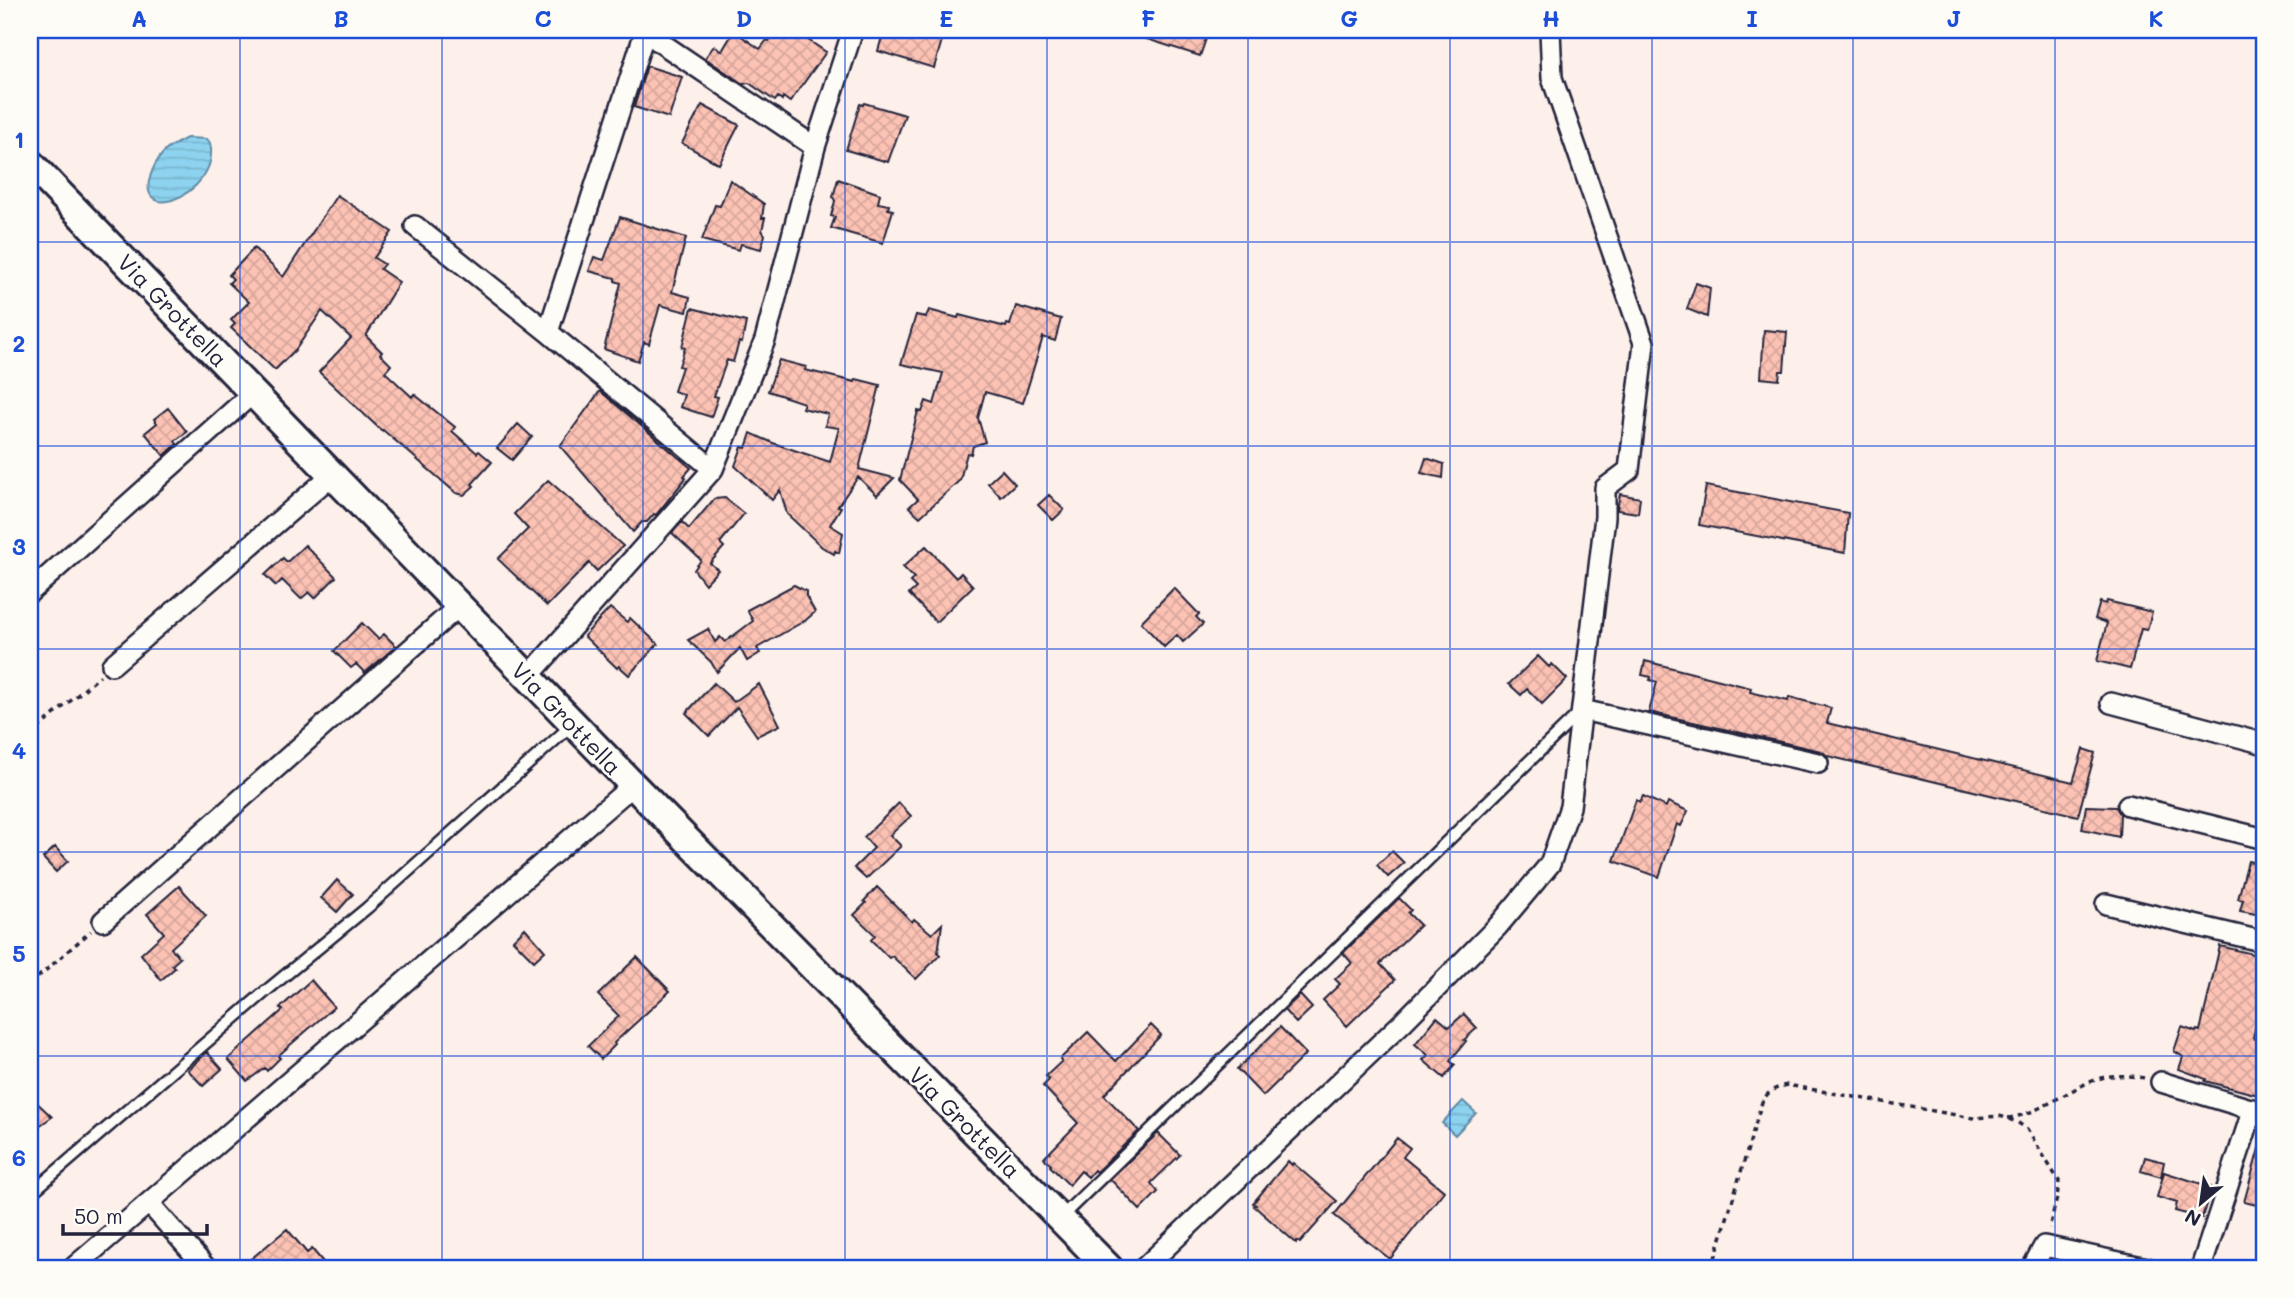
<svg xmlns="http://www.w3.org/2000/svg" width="2295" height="1298" viewBox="0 0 2295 1298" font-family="Mali,sans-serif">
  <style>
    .water { fill: url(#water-rules); stroke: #628ca7; stroke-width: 2 }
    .building { fill: url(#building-cross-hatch); stroke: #22223b; stroke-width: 2 }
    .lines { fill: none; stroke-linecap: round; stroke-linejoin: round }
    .lane-casing { stroke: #22223b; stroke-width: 15 }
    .street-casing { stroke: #22223b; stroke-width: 24 }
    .secondary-casing { stroke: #22223b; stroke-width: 32 }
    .path { stroke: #22223b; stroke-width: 3.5; stroke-dasharray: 5 5; stroke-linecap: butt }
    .lane { stroke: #fdfcf7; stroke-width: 10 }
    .street { stroke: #fdfcf7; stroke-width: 19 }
    .secondary { stroke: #fdfcf7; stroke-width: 26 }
    .grid { fill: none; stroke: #1d4ed8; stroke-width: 2; stroke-opacity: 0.55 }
    .labels { text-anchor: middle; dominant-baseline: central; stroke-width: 5; stroke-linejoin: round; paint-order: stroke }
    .street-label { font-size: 23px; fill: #22223b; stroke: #fdfcf7 }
    .neatline { fill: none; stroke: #1d4ed8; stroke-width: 2.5 }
    .grid-label { font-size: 23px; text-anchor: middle; font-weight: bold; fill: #1d4ed8 }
  </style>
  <defs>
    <pattern id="water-rules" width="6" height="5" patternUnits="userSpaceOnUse" patternTransform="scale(1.75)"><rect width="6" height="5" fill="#8dd3ef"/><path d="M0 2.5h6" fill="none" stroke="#79b5ce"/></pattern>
    <pattern id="building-cross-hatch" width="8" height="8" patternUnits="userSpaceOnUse" patternTransform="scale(1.75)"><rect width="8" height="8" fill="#fcc2b4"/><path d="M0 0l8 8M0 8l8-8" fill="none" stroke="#d8a69c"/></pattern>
  </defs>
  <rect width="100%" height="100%" fill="#fdf0ea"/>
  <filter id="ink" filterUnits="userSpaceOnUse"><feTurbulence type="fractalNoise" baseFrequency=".0143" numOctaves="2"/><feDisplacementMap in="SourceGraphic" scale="14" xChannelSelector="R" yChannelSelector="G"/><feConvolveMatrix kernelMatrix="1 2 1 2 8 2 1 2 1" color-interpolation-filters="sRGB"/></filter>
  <g filter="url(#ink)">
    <path class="water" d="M187 138 207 139 210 143C216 168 196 192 172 200 167 201 161 203 156 200 139 191 155 162 164 152 170 146 179 142 187 138Z
      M1463 1101 1476 1113 1455 1135 1442 1123Z"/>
    <path class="building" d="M777 30H793L826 52 790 102 783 97 782 100 778 97 775 101 749 83 743 84 705 58 714 46 722 51 734 31 760 49 767 40 769 41Z
      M884 30H929L944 33 934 68 878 51Z
      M1128 30H1209L1200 56 1128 33Z
      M647 66 682 77 669 118 634 107Z
      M864 103 905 115 888 162 846 150 860 104 863 105Z
      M702 105 739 125 719 164 682 143Z
      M838 179 880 194 878 203 889 205 888 209 893 210 883 243 831 228 835 217 831 216 835 201 833 197Z
      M730 180 764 204 762 218H765L762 230 765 235 761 249 741 244 739 250 702 240 715 205 720 206Z
      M337 195 392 232 374 258 384 264 380 269 399 282 366 336 382 352 380 354 391 365 385 372 412 397 414 394 455 427 452 431 477 453 479 451 492 462 472 484 474 486 464 495 456 493 383 430 382 431 319 372 351 338 322 311 296 349 275 370 231 328 235 324 231 320 249 302 229 283 233 279 229 275 254 248 283 277Z
      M620 217 686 238 672 292 690 297 687 312 660 305 649 344 644 342 638 361 604 349 621 283 615 281V278L589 271 594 257 604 260Z
      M1696 283 1710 288 1707 317 1687 309Z
      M1016 306 1061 319 1055 341 1043 337 1023 403 985 392 978 418 985 442 973 446 971 454 967 453 960 480 920 517 909 507 918 499 900 480 918 411 922 412 926 401 934 404 943 373 901 364 916 315 926 317 929 310 958 318 959 315 1006 327 1007 324 1010 325Z
      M692 308 746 322 742 343 739 342 733 362 727 360 714 396 718 397 711 417 680 407 684 395 674 391 682 367 679 366 685 348 682 347Z
      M1764 330 1787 332 1784 371H1780L1779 380 1761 378Z
      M779 360 806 367 805 370 855 382 856 379 880 385 859 469 894 478 877 495 858 477 838 506 841 507 830 525 843 533 839 553 835 551 834 554 822 547 787 514 780 490 772 500 735 466 742 447 746 448 751 433 773 443 830 462 839 428 825 426 828 414 802 408 804 403 768 391Z
      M600 391 691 468 684 476 686 478 656 515 654 514 647 522H642L633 532 560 446Z
      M168 408 187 432 175 441 177 444 164 456 145 433 157 423 154 419Z
      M518 424 532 437 512 460 497 448Z
      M1426 458 1444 464 1443 478 1421 473Z
      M1002 470 1015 484 1001 497 988 483Z
      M548 480 623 546 597 571 589 563 547 606 498 559 528 529 514 514Z
      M1706 486 1848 513 1845 553 1699 525Z
      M1620 494 1640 498 1638 513 1617 510Z
      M1049 495 1064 510 1053 520 1038 505Z
      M725 498 744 514 720 543 724 547 710 563 718 570 705 584 694 570 701 560 672 533 682 522 689 529 714 499Z
      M305 545 336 577 315 598 309 592 301 599 282 580 276 586 265 575 283 558 287 562Z
      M926 546 956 578 961 573 973 586 936 622 909 594 916 588 910 582 914 578 903 567Z
      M794 585 806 591V596L815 612 806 620 757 648 760 653 747 661 740 648 717 672 711 662 688 640 708 629 715 642 720 637 725 642 753 621 747 610Z
      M1174 588 1199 614 1196 617 1203 624 1183 642 1177 635 1164 647 1141 622Z
      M2107 601 2152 612 2147 630 2141 629 2130 669 2097 661 2107 623 2095 619 2100 602 2106 604Z
      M610 608 627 622 630 618 658 644 629 675 619 666 617 668 584 636Z
      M362 623 378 639 384 634 396 646 365 673 356 664 351 668 334 651Z
      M1538 656 1549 667 1552 664 1567 679 1542 704 1527 689 1521 695 1509 684Z
      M1645 661 1751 688 1750 692 1788 701 1789 697 1831 708 1827 723 2073 782 2083 749 2095 753 2078 816 1828 756 1821 751 1649 712 1657 682 1650 680 1651 677 1642 675Z
      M714 683 734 702 759 684 780 725 757 736 737 707 709 736 686 713Z
      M1643 796 1666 807 1668 802 1688 811 1681 826 1677 824 1659 877 1614 861 1636 800 1640 802Z
      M899 803 911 816 890 835 901 846 866 879 854 868 874 848 864 837Z
      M2086 806 2116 807 2120 814 2119 837 2082 829Z
      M55 847 68 861 56 872 43 858Z
      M1392 851 1404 863 1388 877 1377 865Z
      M2248 861 2265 865V896L2261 915 2240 911 2243 900 2238 899Z
      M337 880 353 894 337 912 321 898Z
      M179 886 206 916 171 948 180 958 172 965 175 968 161 980 141 954 164 933 147 914Z
      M877 887 912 922 914 919 932 934 942 924 938 953 940 955 916 979 892 956 889 958 871 940 875 935 854 915 866 903 864 901Z
      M1399 898 1411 910 1408 913 1420 925 1380 964 1395 980 1347 1026 1323 1000 1340 984 1335 979 1352 963 1343 953Z
      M525 928 545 951 534 961 513 940Z
      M2220 946 2265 957V984L2253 1038 2265 1042V1087L2262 1096 2205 1081 2206 1079 2179 1069 2183 1057 2174 1051 2182 1027 2196 1032 2197 1030 2200 1031Z
      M637 957 670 991 614 1043 615 1045 601 1059 588 1046 619 1016 598 995Z
      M311 980 334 1007 289 1046 278 1056 280 1058 267 1071 265 1068 247 1081 228 1059 283 1010 280 1008Z
      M1300 995 1312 1008 1296 1023 1284 1010Z
      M1464 1014 1477 1028 1464 1040 1466 1041 1450 1061 1455 1065 1444 1078 1423 1060 1428 1055 1415 1044 1437 1017 1449 1027Z
      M1151 1025 1161 1035 1104 1095 1139 1131 1096 1172 1094 1170 1088 1177 1081 1171 1069 1185 1050 1166 1051 1165 1044 1158 1078 1123 1043 1086 1049 1080 1046 1076 1062 1061 1060 1059 1088 1032 1116 1061Z
      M1280 1027 1306 1054 1263 1096 1237 1069Z
      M207 1052 222 1069 203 1086 188 1070Z
      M30 1096 52 1117 39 1126 30 1117Z
      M1158 1133 1180 1155 1151 1183 1158 1192 1140 1210 1110 1179Z
      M1397 1138 1410 1148 1403 1157 1444 1191 1390 1259 1334 1215Z
      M2260 1145H2265V1207L2244 1202Z
      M2145 1157 2164 1162 2161 1177 2141 1171Z
      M1288 1161 1292 1165 1293 1163 1337 1201 1300 1243 1297 1241 1296 1243 1254 1206 1256 1205 1253 1203Z
      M2164 1172 2211 1187 2202 1218 2175 1211 2177 1203 2157 1197Z
      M287 1229 307 1253 312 1249 328 1268H240Z"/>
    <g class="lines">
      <g class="lane-casing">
        <path id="lane" d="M30 1194 266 991 367 908 573 724
          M1060 1218 1581 711"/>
      </g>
      <g class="street-casing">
        <path id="street" d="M642 30 815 147
          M415 226 548 332 713 469
          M548 332 645 32
          M30 592 253 393
          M112 665 332 475
          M528 677 713 469 765 340 815 147 853 30
          M2111 703 2265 744
          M1582 710 1818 763
          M2128 805 2265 839
          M2106 904 2265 942
          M103 921 459 606
          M2161 1082 2264 1113
          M149 1203 206 1268
          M73 1268 633 785
          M1144 1268 1403 1022 1498 926 1550 864 1570 807 1605 517V488L1629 470 1644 343 1552 78 1550 30
          M2032 1268 2044 1246 2147 1268
          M2201 1268 2253 1109"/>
      </g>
      <g class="secondary-casing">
        <path id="secondary" d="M30 163 633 785 1109 1268"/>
      </g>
      <path class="path" d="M30 735 100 676
        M30 984 91 931
        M2008 1118C2041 1114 2070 1087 2101 1078 2115 1074 2131 1076 2145 1078
        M1712 1268 1762 1102C1768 1091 1775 1088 1787 1085L1973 1118 2000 1116 2017 1122 2027 1129 2059 1181 2057 1198 2049 1228"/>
      <use href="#lane" class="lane"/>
      <use href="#street" class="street"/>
      <use href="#secondary" class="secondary"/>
    </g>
  </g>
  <path class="grid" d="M240 30V1268M442 30V1268M643 30V1268M845 30V1268M1047 30V1268M1248 30V1268M1450 30V1268M1652 30V1268M1853 30V1268M2055 30V1268M30 242H2265M30 446H2265M30 649H2265M30 852H2265M30 1056H2265"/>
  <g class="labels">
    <g class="street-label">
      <text transform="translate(173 310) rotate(46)">Via Grottella</text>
      <text transform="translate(567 718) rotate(46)">Via Grottella</text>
      <text transform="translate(965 1122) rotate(45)">Via Grottella</text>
    </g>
  </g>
  <rect width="2295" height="1298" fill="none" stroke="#fdfcf7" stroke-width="77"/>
  <g transform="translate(2201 1203) rotate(209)" stroke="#fdfcf7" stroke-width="5" paint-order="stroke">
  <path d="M0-5L12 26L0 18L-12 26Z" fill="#22223b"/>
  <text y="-10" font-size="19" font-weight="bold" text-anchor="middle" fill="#22223b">N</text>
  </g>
  <path d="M63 1224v10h144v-10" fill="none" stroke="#22223b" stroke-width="3.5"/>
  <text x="74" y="1224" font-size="21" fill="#22223b" stroke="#fdfcf7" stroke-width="5" paint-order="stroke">50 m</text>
  <rect x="38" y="38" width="2218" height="1222" class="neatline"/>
  <g class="grid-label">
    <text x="139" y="27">A</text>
    <text x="341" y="27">B</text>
    <text x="543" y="27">C</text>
    <text x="744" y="27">D</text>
    <text x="946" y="27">E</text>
    <text x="1148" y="27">F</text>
    <text x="1349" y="27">G</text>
    <text x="1551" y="27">H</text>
    <text x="1752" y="27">I</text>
    <text x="1954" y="27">J</text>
    <text x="2156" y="27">K</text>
    <text x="19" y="148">1</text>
    <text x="19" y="352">2</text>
    <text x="19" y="555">3</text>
    <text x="19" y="759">4</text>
    <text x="19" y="962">5</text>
    <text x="19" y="1166">6</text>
  </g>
</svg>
